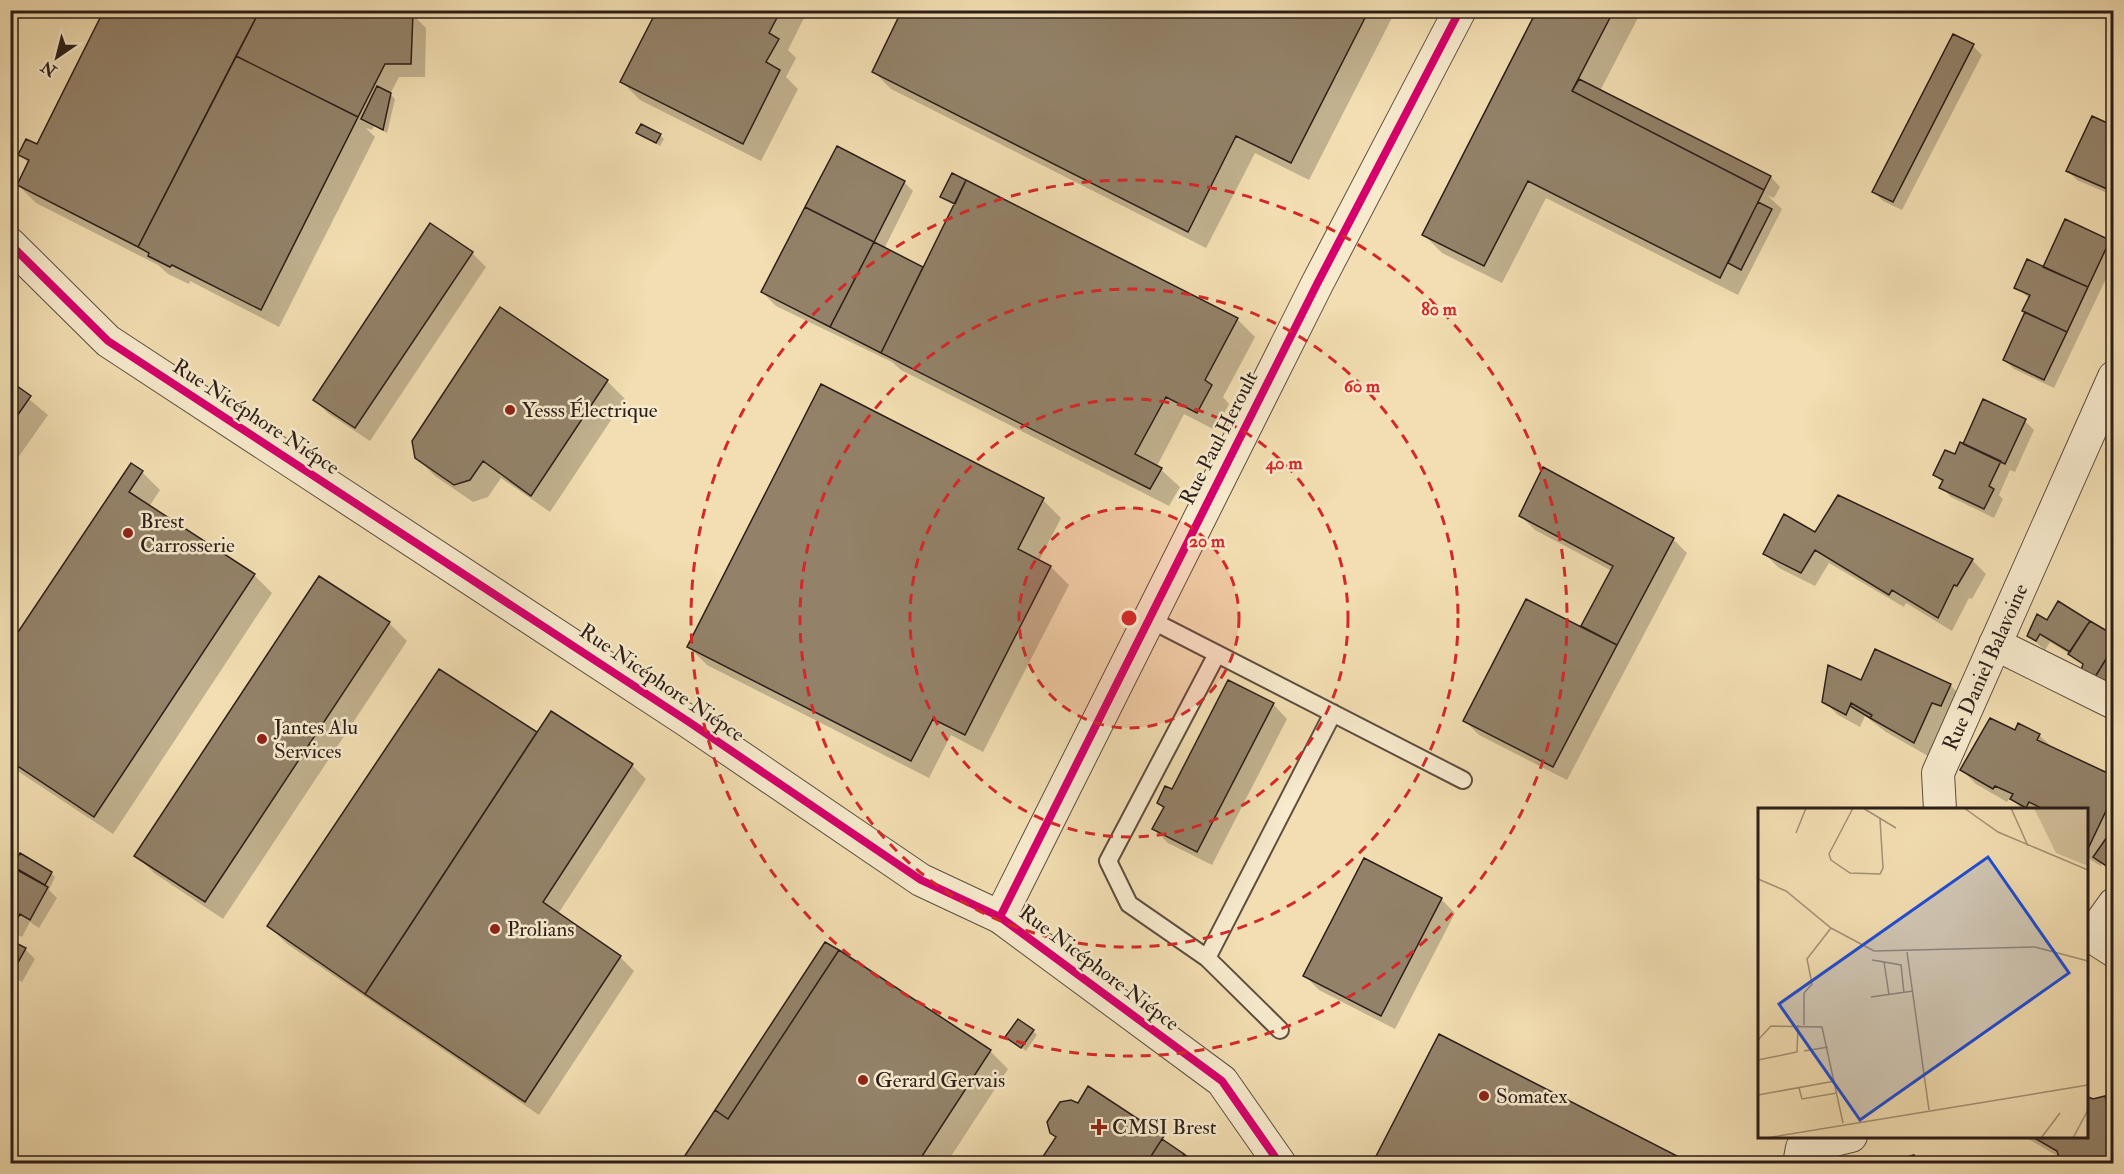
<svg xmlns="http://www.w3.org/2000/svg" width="2124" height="1174" viewBox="0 0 2124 1174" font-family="'IM FELL Double Pica',serif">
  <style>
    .shadow { fill: #0003 }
    .building { fill: #938269; stroke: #2c1e19; stroke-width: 1.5 }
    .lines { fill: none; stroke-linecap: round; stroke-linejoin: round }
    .service-casing { stroke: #5e4e3f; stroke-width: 20 }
    .minor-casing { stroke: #5e4e3f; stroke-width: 34 }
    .service { stroke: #f7eacd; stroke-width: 16 }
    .minor { stroke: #f7eacd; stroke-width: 32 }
    .cycleway-casing { stroke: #f7eacd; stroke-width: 11 }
    .cycleway { stroke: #d6006c; stroke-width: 8 }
    .ring { fill: none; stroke: #d62828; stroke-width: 3; stroke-dasharray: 10 8 }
    .poi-dot { fill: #8f2418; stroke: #f7eacd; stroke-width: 2 }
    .labels { text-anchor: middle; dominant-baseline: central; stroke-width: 5; stroke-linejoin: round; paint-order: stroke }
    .poi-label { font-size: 21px; fill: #2c1e19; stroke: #f7eacd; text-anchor: start }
    .street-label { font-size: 21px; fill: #2c1e19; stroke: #f7eacd }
    .inset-road { fill: none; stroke: #a39175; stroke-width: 1.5 }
    .view { fill: #1d4ed8; fill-opacity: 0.15; stroke: #1d4ed8; stroke-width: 3 }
    .inset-edge { fill: none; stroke: #2c1e19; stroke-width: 3 }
    .centre { fill: #d62828; stroke: #f7eacd; stroke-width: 3 }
    .ring-label { font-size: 18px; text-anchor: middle; font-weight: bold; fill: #d62828; stroke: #f7eacd; stroke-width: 5; stroke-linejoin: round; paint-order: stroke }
  </style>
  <rect width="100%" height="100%" fill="#f2deb2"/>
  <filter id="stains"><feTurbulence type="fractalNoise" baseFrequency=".00333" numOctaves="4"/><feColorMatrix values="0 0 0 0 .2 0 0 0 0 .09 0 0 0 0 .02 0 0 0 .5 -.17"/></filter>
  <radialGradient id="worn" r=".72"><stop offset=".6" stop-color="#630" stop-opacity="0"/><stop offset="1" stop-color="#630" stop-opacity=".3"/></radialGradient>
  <path class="shadow" d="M105 10 412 14 426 28 425 77H399L390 94 395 99 387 133 374 126 372 130 366 128 375 137 279 327 190 281 189 284 168 274 158 265 36 203 18 185 29 164 20 154 37 146Z
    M658 10H808L788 50 796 58 786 77 798 89 761 161 640 100 622 82Z
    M904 10H1396L1309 180 1255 153 1206 248 891 89 873 71Z
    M1539 10H1642L1600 91 1771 177 1780 187 1774 198 1768 196 1782 209 1738 295 1546 198 1502 283 1442 253 1424 235Z
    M1973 46 1982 55 1902 210 1883 201 1874 192Z
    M2114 128V196L2077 180 2068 171Z
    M638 133 660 135 664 139 660 146Z
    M904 182 913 191 884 249 924 269 955 206 941 196 1237 319 1255 337 1223 397 1229 404 1215 430 1184 414 1157 466 1180 487 1169 506 901 370 892 362 776 306 762 292Z
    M2109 242 2114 246V262L2054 388 2014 369 2004 360 2030 299 2016 287 2044 269Z
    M472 253 486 267 370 441 329 414 315 400Z
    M607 381 625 399 550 512 501 478 488 497 473 502 435 476 416 457Z
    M10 383 48 415 10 469Z
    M822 386 1043 500 1061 518 1039 561 1051 567 1069 585 983 752 951 735 929 778 707 665 689 647Z
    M2025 421 2034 430 2015 472 2010 470 1999 495 2003 499 1994 518 1951 497 1941 487 1943 483 1934 474 1963 446Z
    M142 472 160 490 149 507 254 575 272 593 113 834 10 766V647Z
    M1521 516 1673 539 1687 553 1567 780 1479 735 1465 721 1581 628 1612 571 1535 530Z
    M1816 534 1972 560 1986 574 1972 599 1969 598 1952 631 1906 603 1904 607 1829 563 1815 586 1779 568 1765 554Z
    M320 578 389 623 407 641 223 919 154 873 136 855Z
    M2047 622 2114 637V689L2071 655 2050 642 2045 650 2029 636Z
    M1876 651 1950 685 1964 699 1946 716 1928 756 1886 732 1865 716 1860 727 1838 715 1824 701 1862 682Z
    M439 672 537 734 632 765 646 779 558 914 620 957 634 971 539 1115 287 944 269 926Z
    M1228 682 1274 705 1287 719 1212 865 1168 843 1154 829 1164 809 1159 803 1172 791Z
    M2015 732 2039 735 2054 749 2114 777V869L2102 861 2101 866 2086 857V810H2023L2015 802 2009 799 2007 802 1976 784 1962 770Z
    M14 866 51 873 55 877 49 890 57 898 39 928 30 922 22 937 10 931V868L20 872Z
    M1441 899 1455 913 1395 1029 1319 990 1305 976Z
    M10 942 25 949 35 959 22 982 10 975Z
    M1033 1031 1037 1035 1026 1051 1012 1041Z
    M990 1051 1008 1069 946 1164H688Z
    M2105 1098 2114 1107V1164L2061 1158 2023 1136H2086Z"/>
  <path class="building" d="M104 10H260L138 247 17 185 29 160 18 155 26 139 37 144Z
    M260 10H408L413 13 411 64H385L358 117 236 56Z
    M657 10H781L769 33 779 39 766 62 780 70 743 144 620 82Z
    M902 10H1369L1291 163 1236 136 1188 232 872 72Z
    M1537 10H1614L1572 91 1764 190 1720 278 1528 181 1484 266 1422 235Z
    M1953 34 1974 44 1893 202 1872 192Z
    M236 56 358 117 261 310 172 265 170 267 148 256 149 253 138 247Z
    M1579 79 1771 176 1764 190 1572 91Z
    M377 86 391 93 383 130 361 119Z
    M2092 116 2114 126V192L2066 171Z
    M641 124 661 134 656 143 636 133Z
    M837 146 905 181 874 242 805 207Z
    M952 173 966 180 955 204 940 197Z
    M966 180 1238 318 1205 380 1212 385 1197 413 1166 397 1135 454 1162 468 1150 489 881 353Z
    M1758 202 1772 209 1741 270 1728 263Z
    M805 207 874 242 830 327 761 292Z
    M2065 219 2110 240 2088 287 2043 267Z
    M430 223 473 252 355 428 313 400Z
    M874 242 923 267 881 353 830 327Z
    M2027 259 2088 287 2067 332 2022 311 2030 295 2014 288Z
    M500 307 608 380 531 496 483 461 470 480 454 485 415 458 412 441Z
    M2025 312 2067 332 2044 380 2003 360Z
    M10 381 31 396 10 426Z
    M821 384 1044 498 1018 549 1051 566 965 735 933 719 911 761 687 647Z
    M1983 399 2026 419 2005 464 1963 444Z
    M1960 442 2001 461 1989 486 1994 489 1984 509 1939 488 1943 480 1933 475 1945 450 1955 454Z
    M131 463 143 471 129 492 255 574 94 817 10 761V644Z
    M1543 467 1674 538 1617 645 1581 626 1613 566 1519 516Z
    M1838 495 1973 559 1957 586 1954 585 1938 618 1892 590 1889 595 1815 550 1801 573 1763 554 1784 514 1815 532Z
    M319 576 390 622 205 902 134 856Z
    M1526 599 1617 645 1553 767 1463 721Z
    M2058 601 2090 621 2070 652 2040 634 2036 641 2027 636 2037 614 2047 620Z
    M2090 621 2114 635V646L2095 677 2081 670 2083 664 2068 654Z
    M2114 646V678L2110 676 2107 682 2095 677Z
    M1875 649 1951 684 1941 706 1932 703 1914 743 1870 718 1872 715 1851 703 1846 715 1822 702 1828 665 1861 680Z
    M439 669 537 732 365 994 267 926Z
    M1228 680 1274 703 1197 852 1152 829 1164 807 1157 803 1165 786 1172 789Z
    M1851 703 1872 715 1870 718 1850 706Z
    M551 711 633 764 543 902 621 956 525 1102 365 994Z
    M1990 718 2015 730 2018 723 2040 734 2037 740 2114 776V794L2086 853V810H2045L2029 802 2026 808 2010 799 2013 794 1995 786 1993 789 1960 770Z
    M2114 827V871L2093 857Z
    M20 853 52 872 45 885 12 866Z
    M1364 858 1442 898 1381 1016 1303 976Z
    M10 866 48 887 30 920 20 914 12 929Z
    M10 940 26 948 12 973 10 972Z
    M825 942 839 950 728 1119 715 1110Z
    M839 950 991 1050 917 1164H688L682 1160 715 1110 728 1119Z
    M1018 1019 1034 1030 1021 1048 1005 1037Z
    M1439 1034 1683 1159 1680 1164H1372Z
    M1088 1086 1164 1136 1146 1164H1038L1056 1137 1050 1133 1047 1122 1060 1102 1071 1100 1078 1103Z
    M2086 1096 2093 1099 2105 1096 2114 1129V1164H2061L2057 1151 2031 1136H2086Z
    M1162 1139 1184 1154 1178 1164H1146Z
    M1184 1154 1198 1164H1178Z
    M1914 1155 1917 1164H1882Z"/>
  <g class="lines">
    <g class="service-casing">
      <path id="service" d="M1149 619 1463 780
        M1207 958 1129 904 1108 861 1217 654
        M1280 1030 1207 958 1333 713"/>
    </g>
    <g class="minor-casing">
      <g id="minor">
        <path d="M10 244 108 341 689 722 921 880 1000 917 1222 1081 1280 1164"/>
        <path d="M1995 644 2114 703"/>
        <path id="s1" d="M1940 810 1938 773 2114 377"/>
        <path d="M1000 917 1317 284 1460 10"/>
        <path d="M2086 933 2114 951"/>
        <path d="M2091 936 2114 904"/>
        <path d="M1799 1164 1802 1148 1851 1136"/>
      </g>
    </g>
    <use href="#service" class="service"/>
    <use href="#minor" class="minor"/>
    <g class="cycleway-casing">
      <path id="cycleway" d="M10 244 108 341 689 722 921 880 1000 917 1222 1081 1280 1164
        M1000 917 1317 284 1460 10"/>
    </g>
    <use href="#cycleway" class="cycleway"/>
  </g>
  <circle cx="1129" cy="618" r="110" fill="#d62828" fill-opacity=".12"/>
  <g class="ring">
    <circle cx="1129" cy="618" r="110"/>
    <circle cx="1129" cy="618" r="219"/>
    <circle cx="1129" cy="618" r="329"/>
    <circle cx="1129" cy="618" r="438"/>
  </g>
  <g class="poi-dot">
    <circle cx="510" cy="410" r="6"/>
    <circle cx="128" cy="533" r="6"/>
    <circle cx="262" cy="739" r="6"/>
    <circle cx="495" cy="929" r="6"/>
    <circle cx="863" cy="1080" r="6"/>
    <circle cx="1484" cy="1096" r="6"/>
    <path d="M1096 1118h6v6h6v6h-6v6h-6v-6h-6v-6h6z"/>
  </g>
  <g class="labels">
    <g class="poi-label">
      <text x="522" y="410">Yesss Électrique</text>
      <text x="140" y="521">Brest<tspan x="140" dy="24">Carrosserie</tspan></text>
      <text x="274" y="727">Jantes Alu<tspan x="274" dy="24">Services</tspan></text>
      <text x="507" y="929">Prolians</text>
      <text x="875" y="1080">Gerard Gervais</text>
      <text x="1496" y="1096">Somatex</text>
      <text x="1112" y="1127">CMSI Brest</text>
    </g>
    <g class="street-label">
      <text transform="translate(256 417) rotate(33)">Rue Nicéphore Niépce</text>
      <text transform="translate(1219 438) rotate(-63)">Rue Paul Heroult</text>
      <text stroke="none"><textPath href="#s1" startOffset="153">Rue Daniel Balavoine</textPath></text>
      <text transform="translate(662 683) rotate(34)">Rue Nicéphore Niépce</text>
      <text transform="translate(1099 968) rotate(37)">Rue Nicéphore Niépce</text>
    </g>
  </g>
  <g transform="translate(1758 808)">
    <rect width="330" height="330" fill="#f2deb2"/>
    <path d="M276 0H325L330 4V58L298 45Z" fill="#d0bd98"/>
    <path class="inset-road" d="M95 0 71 46 73 52 92 65 122 66 125 60 122 11M105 0 138 20M206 0 240 24 330 62M253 0 270 38M38 25 48 0M0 71 28 83 73 120 116 143 277 139 330 153M149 144 171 302M114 152 126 154 131 187M126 154 143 157 146 185M113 189 155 183M46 217V185L54 176 49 151 73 120M0 232 13 218 64 219 85 315M46 243 70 239M0 252 39 244 40 217M41 280 44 291 79 285M0 287 77 273M8 330 330 277M283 330 302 305M315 330 330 302"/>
    <path class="view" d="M230 49 311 165 102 312 21 196Z"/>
    <rect width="330" height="330" class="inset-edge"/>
  </g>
  <circle cx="1129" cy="618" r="9" class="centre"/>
  <g class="ring-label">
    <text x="1439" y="315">80 m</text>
    <text x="1362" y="392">60 m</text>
    <text x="1284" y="469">40 m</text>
    <text x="1207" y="547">20 m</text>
  </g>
  <rect width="2124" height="1174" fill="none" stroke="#f2deb2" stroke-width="36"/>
  <rect x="12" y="12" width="2100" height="1150" fill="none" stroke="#2c1e19" stroke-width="3"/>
  <rect x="18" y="18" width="2088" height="1138" fill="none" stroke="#2c1e19" stroke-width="1.5"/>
  <g transform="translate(57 57) rotate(215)" stroke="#f7eacd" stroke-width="4.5" paint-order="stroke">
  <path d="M0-4.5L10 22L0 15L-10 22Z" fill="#2c1e19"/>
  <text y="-9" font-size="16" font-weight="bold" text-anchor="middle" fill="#2c1e19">N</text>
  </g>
  <rect width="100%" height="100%" filter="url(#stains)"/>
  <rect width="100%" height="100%" fill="url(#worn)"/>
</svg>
